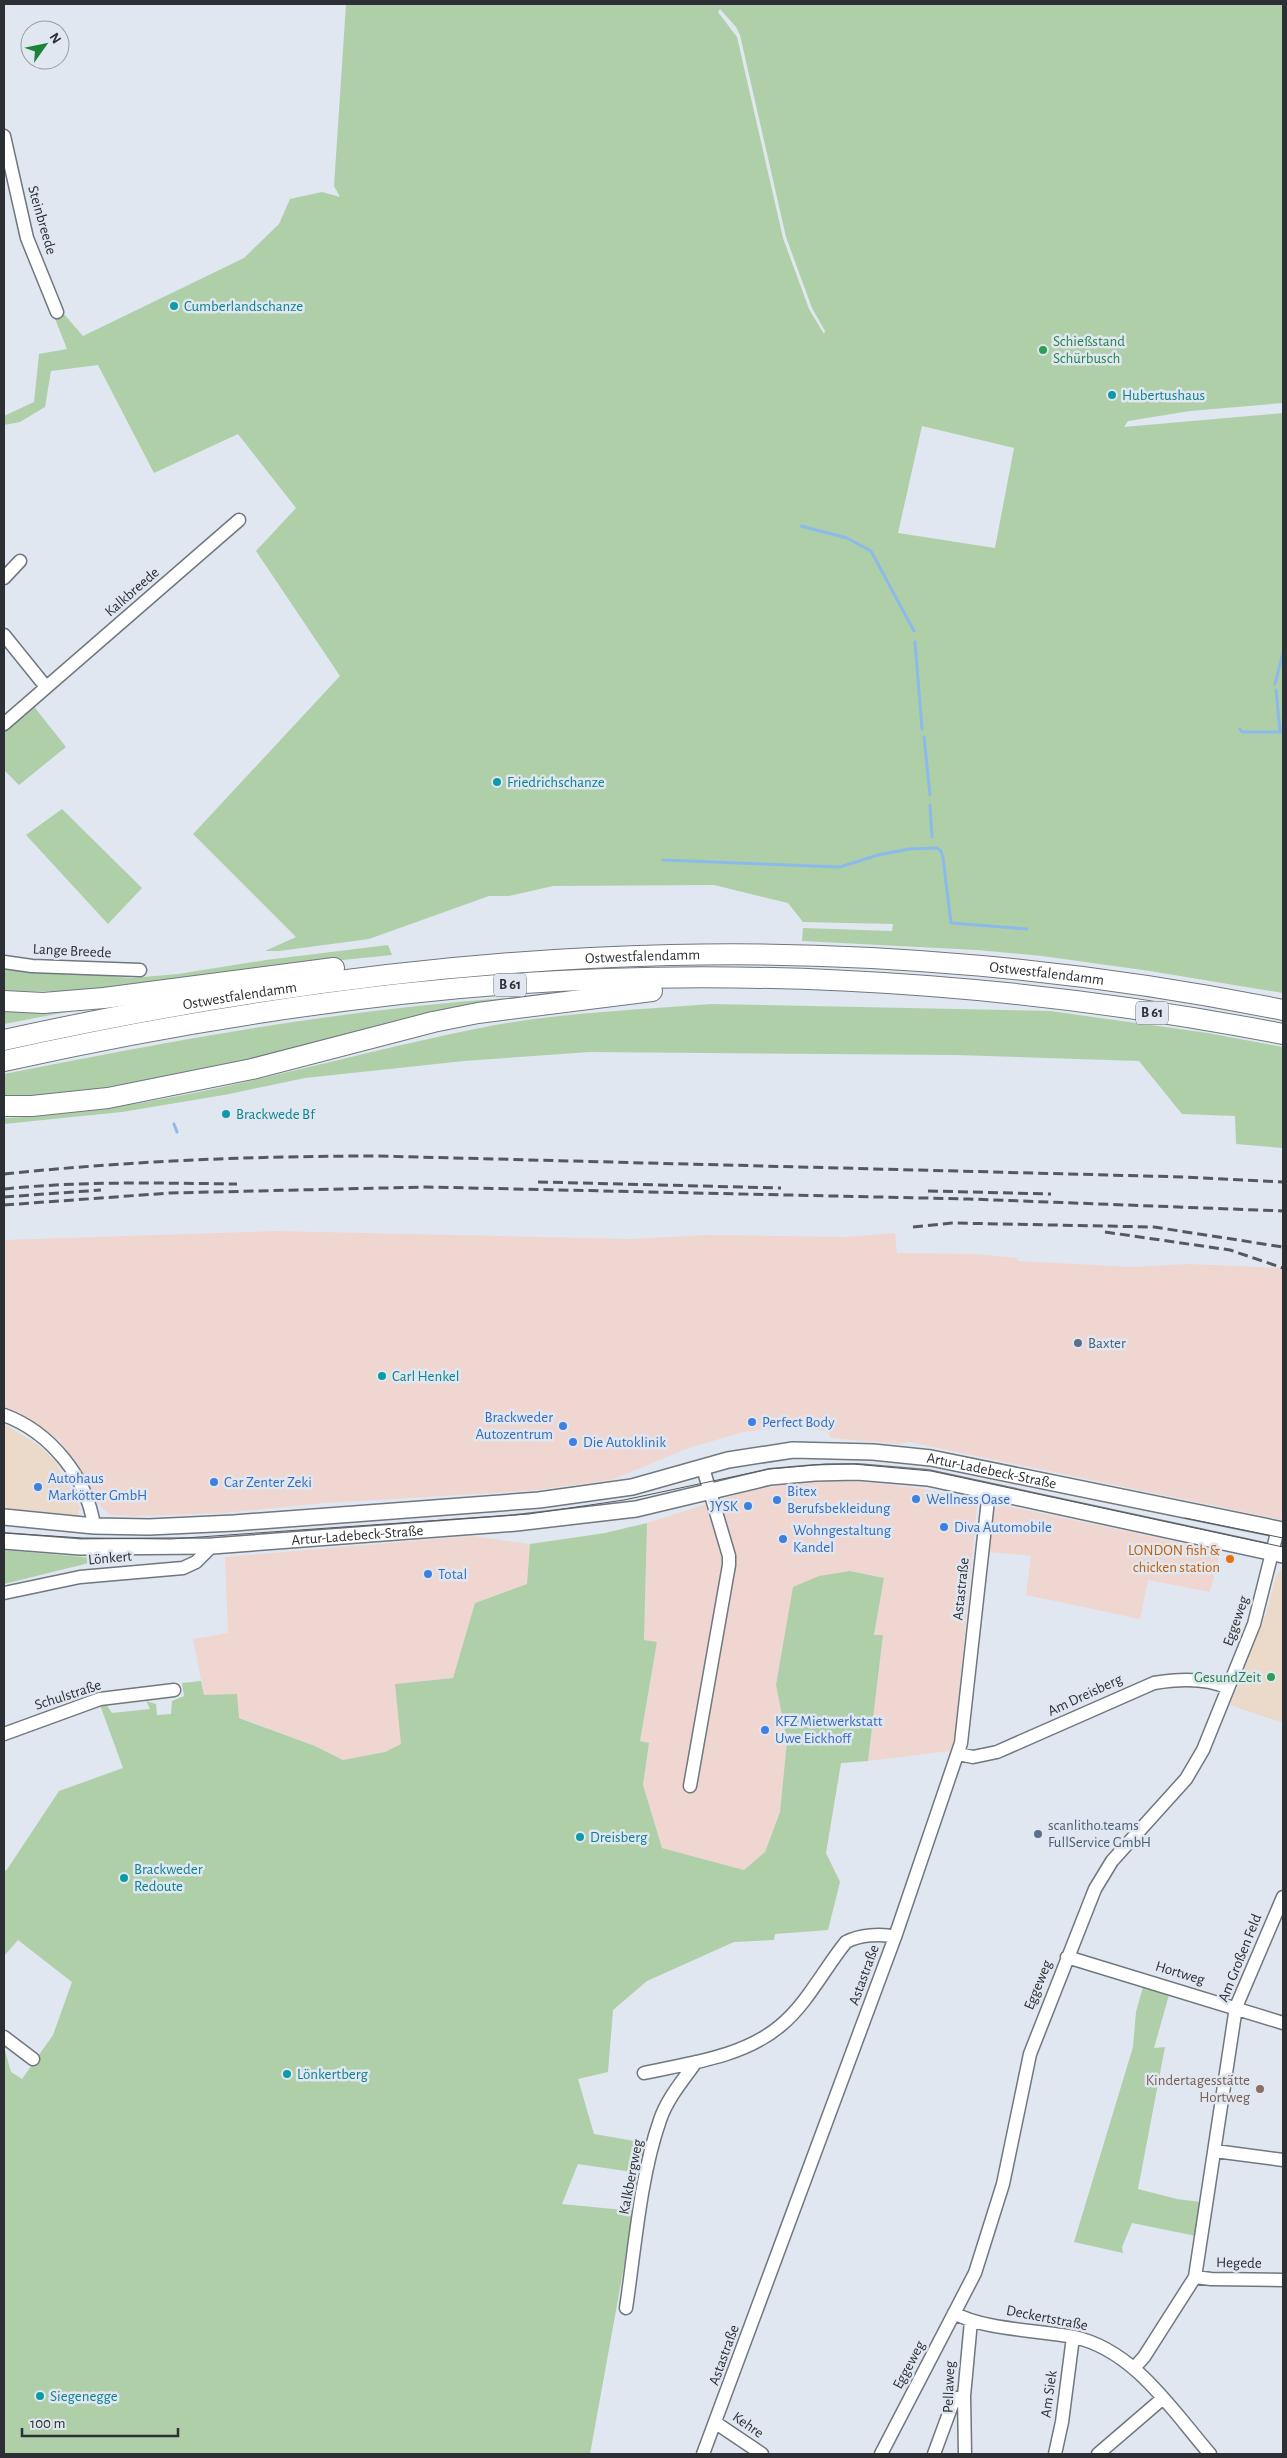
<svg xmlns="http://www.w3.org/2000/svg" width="1287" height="2458" viewBox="0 0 1287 2458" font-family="'Alegreya Sans',sans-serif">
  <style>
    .commercial { fill: #ebd9c9 }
    .industrial { fill: #f0d6d1 }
    .green { fill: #afcfa9; fill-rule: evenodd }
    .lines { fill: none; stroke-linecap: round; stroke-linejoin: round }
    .stream { stroke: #8cbaea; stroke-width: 3 }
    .minor-casing { stroke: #70777e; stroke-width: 15 }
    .tertiary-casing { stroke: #70777e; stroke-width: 18 }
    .trunk-casing { stroke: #70777e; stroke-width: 22 }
    .minor { stroke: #fff; stroke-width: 12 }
    .tertiary { stroke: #fff; stroke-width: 15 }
    .trunk { stroke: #fff; stroke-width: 20 }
    .tram { stroke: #55595e; stroke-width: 1 }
    .rail { stroke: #55595e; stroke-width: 3; stroke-dasharray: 10 5; stroke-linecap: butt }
    .culture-dot { fill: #0f9aa8; stroke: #e0e7f0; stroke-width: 2 }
    .leisure-dot { fill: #2e9e5b; stroke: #e0e7f0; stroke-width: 2 }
    .service-dot { fill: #5c6f8a; stroke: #e0e7f0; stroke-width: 2 }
    .shop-dot { fill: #3f7fe0; stroke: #e0e7f0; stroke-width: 2 }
    .food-dot { fill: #e8710a; stroke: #e0e7f0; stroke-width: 2 }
    .education-dot { fill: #8d6e63; stroke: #e0e7f0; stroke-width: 2 }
    .labels { text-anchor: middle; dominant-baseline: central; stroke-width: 5; stroke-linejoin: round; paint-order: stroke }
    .shield { fill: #e0e7f0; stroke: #62666c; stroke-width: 1 }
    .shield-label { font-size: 14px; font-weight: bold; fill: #2c2f33 }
    .street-label { font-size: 15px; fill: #2c2f33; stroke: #e0e7f0 }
    .culture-label { font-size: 15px; fill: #0d838f; stroke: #e0e7f0; text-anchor: start }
    .leisure-label { font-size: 15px; fill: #27864d; stroke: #e0e7f0; text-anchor: start }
    .service-label { font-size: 15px; fill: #4e5e75; stroke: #e0e7f0; text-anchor: start }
    .shop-label { font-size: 15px; fill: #366cbe; stroke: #e0e7f0; text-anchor: start }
    .food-label { font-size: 15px; fill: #c56008; stroke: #e0e7f0; text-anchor: end }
    .education-label { font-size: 15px; fill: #785e54; stroke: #e0e7f0; text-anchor: end }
  </style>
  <rect width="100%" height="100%" fill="#e0e7f0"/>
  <path class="commercial" d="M4 1424 38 1445 55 1461 80 1507 78 1515 4 1508Z
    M1283 1567V1723L1230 1705 1267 1611 1276 1576Z"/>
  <path class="industrial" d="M275 1231 630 1239 708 1235 845 1237 895 1233 897 1253 976 1254 1018 1258V1261L1132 1267 1189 1264 1283 1268V1520L909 1442 899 1444 831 1438 827 1431 790 1427 743 1432 686 1449 612 1480 528 1491 324 1503 223 1513 133 1516 111 1515 104 1510 94 1498 78 1464 59 1440 19 1412 4 1408V1240Z
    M829 1481 863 1482 917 1488 970 1498 977 1505 955 1738 950 1751 868 1761 883 1636H874L884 1578 850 1571 776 1685 787 1741 780 1812 765 1852 744 1870 662 1848 643 1785 649 1744 640 1741 657 1643 644 1640 647 1523 748 1491 796 1483Z
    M1002 1505 1220 1551 1210 1592 1148 1580 1140 1619 1026 1595 1031 1556 989 1552 993 1516 994 1511Z
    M473 1536 530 1544 527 1584 475 1603 453 1678 395 1684 402 1744 385 1752 343 1760 315 1746 238 1717 204 1695 193 1639 228 1633 225 1557Z"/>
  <path class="green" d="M346 4H1283V403L1190 411 1128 421 1124 427 1283 413V993L1150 971 1042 956 977 950 802 941 803 928 892 931 893 924 803 922 788 903 714 885 553 886 509 896H489L369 939 279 951H265L296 937 193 834 340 676 256 551 296 508 238 434 154 473 98 365 51 371 45 407 20 422 4 425V416L34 402 39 354 67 349 54 316 63 313 83 336 244 258 279 224 290 199 322 192 340 197 334 186ZM720 9 736 27 740 35 786 237 812 308 825 331 824 334 809 309 783 238 737 37 718 12ZM922 426 1014 448 995 548 898 533Z
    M32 704 66 747 19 785 4 770V729Z
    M62 809 142 888 108 924 26 835Z
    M388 945 392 955C335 961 279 966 222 974 150 984 77 996 4 990V967L132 978 178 974 266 960Z
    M538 996 289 1056 72 1096 4 1097V1074C180 1039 358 1006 538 996Z
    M712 1004 1050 1011 1208 1033 1283 1047V1148L1236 1144 1235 1116 1182 1114 1139 1061 956 1055 590 1052 464 1061 305 1078 224 1095 122 1112 4 1124V1118C165 1111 318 1061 475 1029 551 1013 634 1010 712 1004Z
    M4 1006 72 1009V1011L4 1024Z
    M647 1523 644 1640 657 1642 640 1741 649 1743 643 1785 662 1848 744 1870 765 1852 780 1812 787 1741 776 1685 793 1587 819 1576 850 1571 884 1578 874 1635H883L868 1761 841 1763 826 1853 840 1882 828 1930 775 1934 774 1940 734 1942 647 1981 613 2010 608 2072 578 2079 594 2134 646 2143 639 2173 578 2164 562 2204 634 2211 590 2454H4V2047L11 2072 22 2079 53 2035 72 1982 18 1940 4 1956V1869L6 1871 59 1791 123 1768 100 1705 106 1704 112 1713 150 1709 146 1701 156 1704 157 1715 171 1714 172 1701 184 1696 182 1683 201 1681 204 1695 237 1694 239 1718 315 1746 343 1760 385 1752 401 1744 395 1684 453 1678 475 1603 527 1584 530 1544 605 1533Z
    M4 1550 105 1559 4 1584Z
    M1143 1987 1169 1995 1154 2048 1165 2047 1138 2189 1177 2199 1201 2202 1196 2236 1132 2223 1122 2247 1123 2253 1074 2242 1133 2047 1136 2012Z"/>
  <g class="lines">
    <path class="stream" d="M801 526 847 538 871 551 914 631
      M915 642 922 729
      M1275 684 1283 653
      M1276 690 1280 731
      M1240 729 1242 732H1283
      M924 737 930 795
      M930 805 932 837
      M663 860 840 867 878 855 909 849 937 848 941 851 943 858 951 923 1027 929
      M174 1124 177 1132"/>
    <g class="minor-casing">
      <path id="minor" d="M4 136 27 238 57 312
        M4 578 20 561
        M4 635 46 687
        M4 724 239 520
        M4 962 32 966 140 970
        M4 1415C50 1432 87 1477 94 1526
        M4 1593 80 1577 183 1568 196 1562 212 1546
        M4 1734 100 1699 174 1690
        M958 1754 973 1757 997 1752 1154 1683C1178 1679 1207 1678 1228 1688
        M690 1786 729 1565V1556L703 1468
        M1067 1957 1283 2023
        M4 2037 33 2059
        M644 2073C690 2063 743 2057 780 2026 807 2004 824 1969 846 1942 859 1935 881 1933 895 1937
        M1215 2151 1283 2160
        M1195 2277 1211 2279 1283 2280
        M626 2308C635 2248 640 2177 660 2120 667 2099 683 2080 696 2062
        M954 2313C984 2330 1038 2330 1074 2337 1134 2350 1172 2410 1210 2454
        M1134 2368 1144 2357 1195 2277 1236 2007 1283 1897
        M716 2423 762 2454
        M703 2454 895 1937 961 1743 989 1491
        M881 2454 975 2273 1003 2184 1030 2054 1095 1889 1112 1861 1186 1779 1203 1750 1254 1624 1278 1529
        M934 2454 952 2405 957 2398 964 2396
        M965 2454 964 2396 971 2321
        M1055 2454 1062 2422 1073 2337
        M1098 2454 1162 2399"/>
    </g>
    <g class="tertiary-casing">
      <g id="tertiary">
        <path id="s1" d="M4 1517 94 1526 149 1527 234 1523 539 1500 632 1487 728 1460 793 1450 873 1452 931 1458 1283 1530"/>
        <path id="s2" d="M4 1541 80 1547 212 1546 516 1523 636 1509 770 1477 815 1473 857 1472 928 1478 1283 1555"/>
      </g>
    </g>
    <g class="trunk-casing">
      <g id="trunk">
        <path d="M4 1001 43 1003 104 998 334 968"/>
        <path id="s3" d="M4 1040C222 992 447 960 671 955 872 950 1086 970 1283 1010"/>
        <path d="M4 1061C134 1032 267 1009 400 994 693 961 994 978 1283 1034"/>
        <path d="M4 1106H32L108 1098 252 1069 433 1022 478 1013 652 991"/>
      </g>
    </g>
    <use href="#minor" class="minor"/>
    <use href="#tertiary" class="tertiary"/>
    <use href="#trunk" class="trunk"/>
    <path class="tram" d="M1185 1518 1283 1538
      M4 1533 83 1538 171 1539 529 1514 624 1500 769 1469 826 1464H853L931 1471 1283 1547"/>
    <path class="rail" d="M4 1174C129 1161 253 1156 379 1156L1185 1177 1283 1182
      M538 1182 781 1188
      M4 1189C81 1181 159 1183 237 1184
      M928 1191 1051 1194
      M4 1197 101 1190
      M4 1205 170 1193 426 1187 969 1199 1283 1211
      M913 1227 952 1223 1154 1227 1283 1247
      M1105 1232 1230 1250 1283 1268"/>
  </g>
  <g class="culture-dot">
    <circle cx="174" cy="306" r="5"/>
    <circle cx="1112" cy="395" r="5"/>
    <circle cx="497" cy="782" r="5"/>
    <circle cx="226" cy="1114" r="5"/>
    <circle cx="382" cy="1376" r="5"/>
    <circle cx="580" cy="1837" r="5"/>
    <circle cx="124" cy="1878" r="5"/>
    <circle cx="287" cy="2074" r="5"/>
    <circle cx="40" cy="2396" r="5"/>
  </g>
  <g class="leisure-dot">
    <circle cx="1043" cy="350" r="5"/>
    <circle cx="1271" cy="1677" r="5"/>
  </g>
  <g class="service-dot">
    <circle cx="1078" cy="1343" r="5"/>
    <circle cx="1038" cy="1834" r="5"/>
  </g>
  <g class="shop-dot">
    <circle cx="752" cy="1422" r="5"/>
    <circle cx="563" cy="1426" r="5"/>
    <circle cx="573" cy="1442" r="5"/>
    <circle cx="214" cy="1482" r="5"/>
    <circle cx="38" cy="1487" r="5"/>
    <circle cx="916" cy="1499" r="5"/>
    <circle cx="777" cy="1500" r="5"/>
    <circle cx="748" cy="1506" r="5"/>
    <circle cx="944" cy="1527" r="5"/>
    <circle cx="783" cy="1539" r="5"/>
    <circle cx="428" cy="1574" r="5"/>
    <circle cx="765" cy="1730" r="5"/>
  </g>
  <circle class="food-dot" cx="1230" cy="1559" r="5"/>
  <circle class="education-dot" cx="1260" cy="2089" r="5"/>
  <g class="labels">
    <g class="shield">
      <rect x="494" y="973.5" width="32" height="23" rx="4"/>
      <rect x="1136" y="1001.5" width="32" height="23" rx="4"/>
    </g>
    <g class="shield-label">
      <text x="510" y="985">B 61</text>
      <text x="1152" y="1013">B 61</text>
    </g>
    <g class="street-label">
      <text transform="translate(42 220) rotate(74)">Steinbreede</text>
      <text transform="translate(132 592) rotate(-41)">Kalkbreede</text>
      <text transform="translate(72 951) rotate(3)">Lange Breede</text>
      <text stroke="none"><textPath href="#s3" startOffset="645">Ostwestfalendamm</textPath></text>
      <text stroke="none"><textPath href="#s3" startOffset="1050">Ostwestfalendamm</textPath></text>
      <text stroke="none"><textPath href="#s3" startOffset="240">Ostwestfalendamm</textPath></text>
      <text stroke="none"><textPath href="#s1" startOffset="996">Artur-Ladebeck-Straße</textPath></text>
      <text stroke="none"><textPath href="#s2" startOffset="354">Artur-Ladebeck-Straße</textPath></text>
      <text transform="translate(110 1558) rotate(-5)">Lönkert</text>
      <text transform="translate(961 1589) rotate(-84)">Astastraße</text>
      <text transform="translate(1236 1621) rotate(-71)">Eggeweg</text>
      <text transform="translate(68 1695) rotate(-18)">Schulstraße</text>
      <text transform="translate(1085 1695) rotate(-25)">Am Dreisberg</text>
      <text transform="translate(1240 1958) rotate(-68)">Am Großen Feld</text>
      <text transform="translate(1180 1973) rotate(17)">Hortweg</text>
      <text transform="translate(864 1975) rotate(-70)">Astastraße</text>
      <text transform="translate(1038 1985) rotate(-68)">Eggeweg</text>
      <text transform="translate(631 2177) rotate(-79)">Kalkbergweg</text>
      <text transform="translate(1239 2263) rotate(1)">Hegede</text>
      <text transform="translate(1047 2318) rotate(11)">Deckertstraße</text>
      <text transform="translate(724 2355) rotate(-70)">Astastraße</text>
      <text transform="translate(909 2365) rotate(-62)">Eggeweg</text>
      <text transform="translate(949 2387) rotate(-88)">Pellaweg</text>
      <text transform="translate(1049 2394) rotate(-82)">Am Siek</text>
      <text transform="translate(748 2425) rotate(35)">Kehre</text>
    </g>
    <g class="culture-label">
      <text x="184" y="306">Cumberlandschanze</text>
      <text x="1122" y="395">Hubertushaus</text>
      <text x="507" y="782">Friedrichschanze</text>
      <text x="236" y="1114">Brackwede Bf</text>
      <text x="392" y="1376">Carl Henkel</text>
      <text x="590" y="1837">Dreisberg</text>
      <text x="134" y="1869">Brackweder<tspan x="134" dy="17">Redoute</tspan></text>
      <text x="297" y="2074">Lönkertberg</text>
      <text x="50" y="2396">Siegenegge</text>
    </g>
    <g class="leisure-label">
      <text x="1053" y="341">Schießstand<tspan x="1053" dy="17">Schürbusch</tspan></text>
      <text x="1261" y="1677" text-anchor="end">GesundZeit</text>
    </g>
    <g class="service-label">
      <text x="1088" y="1343">Baxter</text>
      <text x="1048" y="1825">scanlitho.teams<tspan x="1048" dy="17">FullService GmbH</tspan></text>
    </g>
    <g class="shop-label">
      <text x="553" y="1417" text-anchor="end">Brackweder<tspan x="553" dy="17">Autozentrum</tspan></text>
      <text x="762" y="1422">Perfect Body</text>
      <text x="583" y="1442">Die Autoklinik</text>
      <text x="48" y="1478">Autohaus<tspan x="48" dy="17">Markötter GmbH</tspan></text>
      <text x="224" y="1482">Car Zenter Zeki</text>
      <text x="787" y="1491">Bitex<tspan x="787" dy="17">Berufsbekleidung</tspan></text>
      <text x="926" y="1499">Wellness Oase</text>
      <text x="738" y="1506" text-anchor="end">JYSK</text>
      <text x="954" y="1527">Diva Automobile</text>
      <text x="793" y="1530">Wohngestaltung<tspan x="793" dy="17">Kandel</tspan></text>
      <text x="438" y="1574">Total</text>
      <text x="775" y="1721">KFZ Mietwerkstatt<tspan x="775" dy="17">Uwe Eickhoff</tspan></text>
    </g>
    <g class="food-label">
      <text x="1220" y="1550">LONDON fish &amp;<tspan x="1220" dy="17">chicken station</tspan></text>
    </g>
    <g class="education-label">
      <text x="1250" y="2080">Kindertagesstätte<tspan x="1250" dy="17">Hortweg</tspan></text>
    </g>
  </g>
  <rect width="1287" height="2458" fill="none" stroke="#2c2f33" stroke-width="10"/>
  <g transform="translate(45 45) rotate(57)"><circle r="24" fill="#e0e7f0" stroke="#989da4"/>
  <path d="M0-4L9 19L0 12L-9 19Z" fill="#1d8338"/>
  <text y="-8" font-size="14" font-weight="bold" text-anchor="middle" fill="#2c2f33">N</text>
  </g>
  <path d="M22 2428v8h156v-8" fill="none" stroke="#2c2f33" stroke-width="2.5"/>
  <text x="30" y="2428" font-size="15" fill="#2c2f33" stroke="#e0e7f0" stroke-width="4" paint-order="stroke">100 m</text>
</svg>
